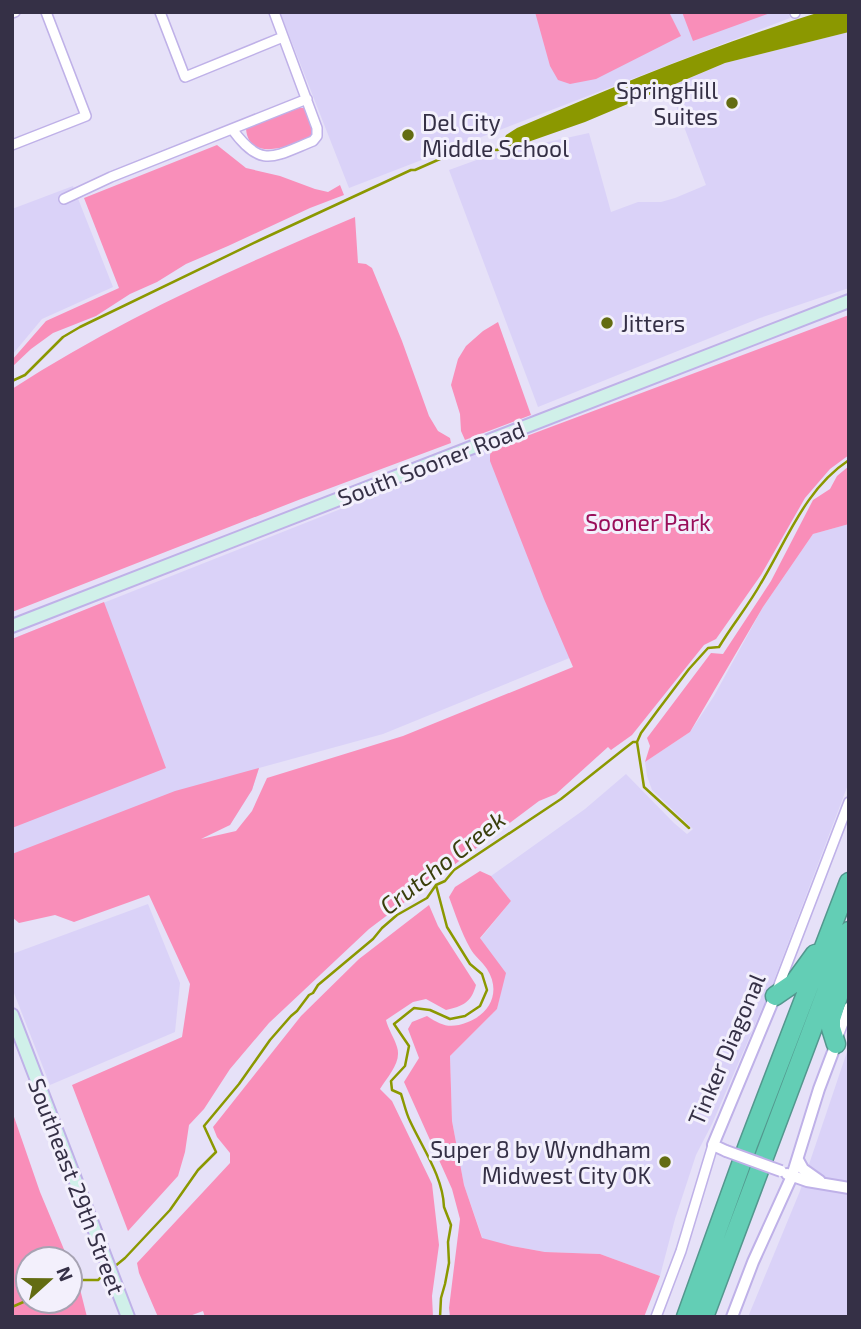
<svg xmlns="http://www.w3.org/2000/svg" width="861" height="1329" viewBox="0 0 861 1329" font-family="'Exo 2',sans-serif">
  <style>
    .built { fill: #dad2f8 }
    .green { fill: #f98eb9 }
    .water { fill: #8b9800 }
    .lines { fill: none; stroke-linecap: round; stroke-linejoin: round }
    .stream { stroke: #8b9800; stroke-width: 2.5 }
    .minor-casing { stroke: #bfb1e8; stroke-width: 12 }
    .tertiary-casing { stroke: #bfb1e8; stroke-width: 14 }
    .secondary-casing { stroke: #bfb1e8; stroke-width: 16 }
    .motorway-casing { stroke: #53978e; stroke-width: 21 }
    .minor { stroke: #fff; stroke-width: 9 }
    .tertiary { stroke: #fff; stroke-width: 10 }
    .secondary { stroke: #d0f0e9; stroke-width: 12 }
    .motorway { stroke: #63ceb5; stroke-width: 18 }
    .tertiary-bridge-casing { stroke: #bfb1e8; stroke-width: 14; stroke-linecap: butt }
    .tertiary-bridge { stroke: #fff; stroke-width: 10 }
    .poi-dot { fill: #636c12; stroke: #f3f0fc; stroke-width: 2.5 }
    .labels { text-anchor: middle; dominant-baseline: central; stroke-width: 6; stroke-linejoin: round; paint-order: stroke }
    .poi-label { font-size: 23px; fill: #353046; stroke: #f3f0fc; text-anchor: end }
    .street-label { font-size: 23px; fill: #353046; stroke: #f3f0fc }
    .park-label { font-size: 23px; fill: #9a0e5a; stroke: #f3f0fc }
    .water-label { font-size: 24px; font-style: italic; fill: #3a3f0c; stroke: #f3f0fc }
  </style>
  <rect width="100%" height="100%" fill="#e6e1f8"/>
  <path class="built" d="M280 12H788L790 18 349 188Z
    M849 32V288L760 318 538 407 449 170 493 154 589 133 611 212 638 202H661L675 198 706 185 669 87 725 63Z
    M73 186 113 287 42 319 12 355V209Z
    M489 448 572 657 383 734 259 768 252 790 230 825 12 896V639L371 497Z
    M849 524V782L773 983 712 1124 696 1155 675 1219 660 1276 600 1254 545 1252 512 1246 488 1254 464 1185 452 1121 450 1056 497 1009 505 973 480 939 511 901 491 876 585 809 626 774 674 823 687 834 693 829 652 790 647 776 645 762 690 732 714 696 763 607 813 534Z
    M148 904 180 983 175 1032 50 1085 12 988V954Z
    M849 1046V1317H748L800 1191Z"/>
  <path class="green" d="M535 12H669L681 36 596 79 570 84 558 80 550 66Z
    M682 12H773L693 41Z
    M299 108H306L314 130 311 136C292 146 249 163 246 129L249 127Z
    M217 145 246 168 280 176 315 189 328 192 340 185 344 195 310 208 228 246 186 264 157 282 130 294 96 316 53 333 31 349 12 367V360L46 321 119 288 84 198Z
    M355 217 358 263 366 264 372 268 402 341 429 416 438 431 450 438 451 443 301 499 12 612V389C120 319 237 267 355 217Z
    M849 315V455L830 469 805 498 761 575 716 639 704 645 632 735 611 750 608 747 556 794 539 801 369 929 269 1023 230 1069 204 1109 189 1125 185 1152 178 1176 128 1231 72 1085 182 1037 190 984 149 895 74 922 55 915 19 923 12 917V854L175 791 259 768 252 790 230 825 201 839 236 831 252 811 267 778 403 736 573 667 544 599 490 461V455L492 449Z
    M498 322 531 415 465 440 461 431 460 414 451 385 458 359 466 346 483 331Z
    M849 466V524L813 534 763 607 690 732 645 762 650 746 647 738 711 653 723 654 771 581 813 500 830 489 837 476Z
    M104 602 166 768 12 828V639Z
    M480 871 491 876 511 901 480 938 506 973 497 1009 450 1056 452 1121 464 1185 482 1238 512 1246 545 1252 600 1254 660 1276 644 1317H450L449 1308 460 1219 452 1189 404 1082 419 1058 408 1029 412 1022 427 1016C442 1026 450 1029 468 1022 491 1013 501 991 487 969 482 961 474 956 470 948 461 932 455 913 449 897L455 887Z
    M429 905 438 926 476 985C471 1003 463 1006 446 1010L426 999 413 1002 386 1020C388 1029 394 1037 397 1047 402 1062 388 1076 380 1089L392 1101 432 1184 439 1245 432 1296 433 1317H205L203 1311 187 1317H158L139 1273 137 1263 230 1163V1153L217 1137 213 1127 301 1016 359 959Z
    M12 1111 40 1192 68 1259H28V1301H70V1265L80 1289 87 1317H12Z"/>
  <path class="water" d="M820 12H849V32L725 63 585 122 508 149 503 142 506 135 517 128C617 85 716 44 820 12Z"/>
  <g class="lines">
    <path class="stream" d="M12 381 25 375 63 337 80 327 260 240 411 170H415L465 148 497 150 508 145
      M637 742 644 787 689 828
      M436 885 447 927 470 964 482 974 487 990 480 1006 465 1016 450 1019 430 1010 414 1008 394 1024 409 1046 405 1066 391 1081 392 1090 401 1094C404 1103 406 1113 410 1121 423 1149 443 1177 444 1207L451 1225 448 1242 449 1263 445 1284 441 1298 440 1317
      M114 1267 125 1258 170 1210 198 1170 216 1152 204 1126 239 1084 270 1040 291 1016 297 1011 309 995 313 993 318 985 373 939 382 928 397 915 427 898 436 885 445 881 454 870 561 799 624 749 633 742H637L641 733 658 710 689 669 708 648 719 647C732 625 749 605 761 583 787 540 805 489 849 460
      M70 1282 81 1280H98L106 1273
      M12 1307 28 1300"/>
    <g class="minor-casing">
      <path id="minor" d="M160 12 185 77 283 37
        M795 12V13
        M12 13 15 12
        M232 129C261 169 273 157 313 141L317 136V128L274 12
        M12 145 86 116 46 12
        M64 199 111 177 307 99
        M777 990 849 802
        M837 1039 849 1007
        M656 1317 681 1251 713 1145"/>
    </g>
    <g class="tertiary-casing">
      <path id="tertiary" d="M726 1151 713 1145 775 996
        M798 1160 803 1169 820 1181
        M787 1174 807 1181 849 1188
        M732 1317 753 1262 792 1176 819 1089 836 1044"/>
    </g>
    <g class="secondary-casing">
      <path id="secondary" d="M12 626 849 301
        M12 1015 128 1317"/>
    </g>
    <g class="motorway-casing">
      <path id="motorway" d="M775 996 794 983 815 954
        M836 1044 831 1028V1019L849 962
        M686 1317 748 1145 849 882
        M704 1317 849 931"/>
    </g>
    <use href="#minor" class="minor"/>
    <use href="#tertiary" class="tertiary"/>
    <use href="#secondary" class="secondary"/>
    <use href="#motorway" class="motorway"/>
    <g class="tertiary-bridge-casing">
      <path id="tertiary-bridge" d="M726 1151 781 1171"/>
    </g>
    <use href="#tertiary-bridge" class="tertiary-bridge"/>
  </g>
  <g class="poi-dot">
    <circle cx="732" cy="103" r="7"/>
    <circle cx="408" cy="135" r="7"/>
    <circle cx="607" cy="323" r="7"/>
    <circle cx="665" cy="1162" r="7"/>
  </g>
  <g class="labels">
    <g class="poi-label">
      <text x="718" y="90">SpringHill<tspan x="718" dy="26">Suites</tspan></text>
      <text x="422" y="122" text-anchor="start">Del City<tspan x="422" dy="26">Middle School</tspan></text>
      <text x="621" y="323" text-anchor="start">Jitters</text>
      <text x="651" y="1149">Super 8 by Wyndham<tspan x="651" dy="26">Midwest City OK</tspan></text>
    </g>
    <g class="street-label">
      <text transform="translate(431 463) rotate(-21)">South Sooner Road</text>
      <text transform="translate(726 1049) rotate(-67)">Tinker Diagonal</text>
      <text transform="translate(77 1186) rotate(69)">Southeast 29th Street</text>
    </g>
    <g class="park-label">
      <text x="648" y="522">Sooner Park</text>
    </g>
    <g class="water-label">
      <text transform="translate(442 862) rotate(-38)">Crutcho Creek</text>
    </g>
  </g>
  <rect width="861" height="1329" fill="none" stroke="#353046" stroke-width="28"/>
  <g transform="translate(49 1280) rotate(69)"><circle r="33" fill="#f3f0fc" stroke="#a7a3b3" stroke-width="2"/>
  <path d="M0-5L12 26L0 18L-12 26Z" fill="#636c12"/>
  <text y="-10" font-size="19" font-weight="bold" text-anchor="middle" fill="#353046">N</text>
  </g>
</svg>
